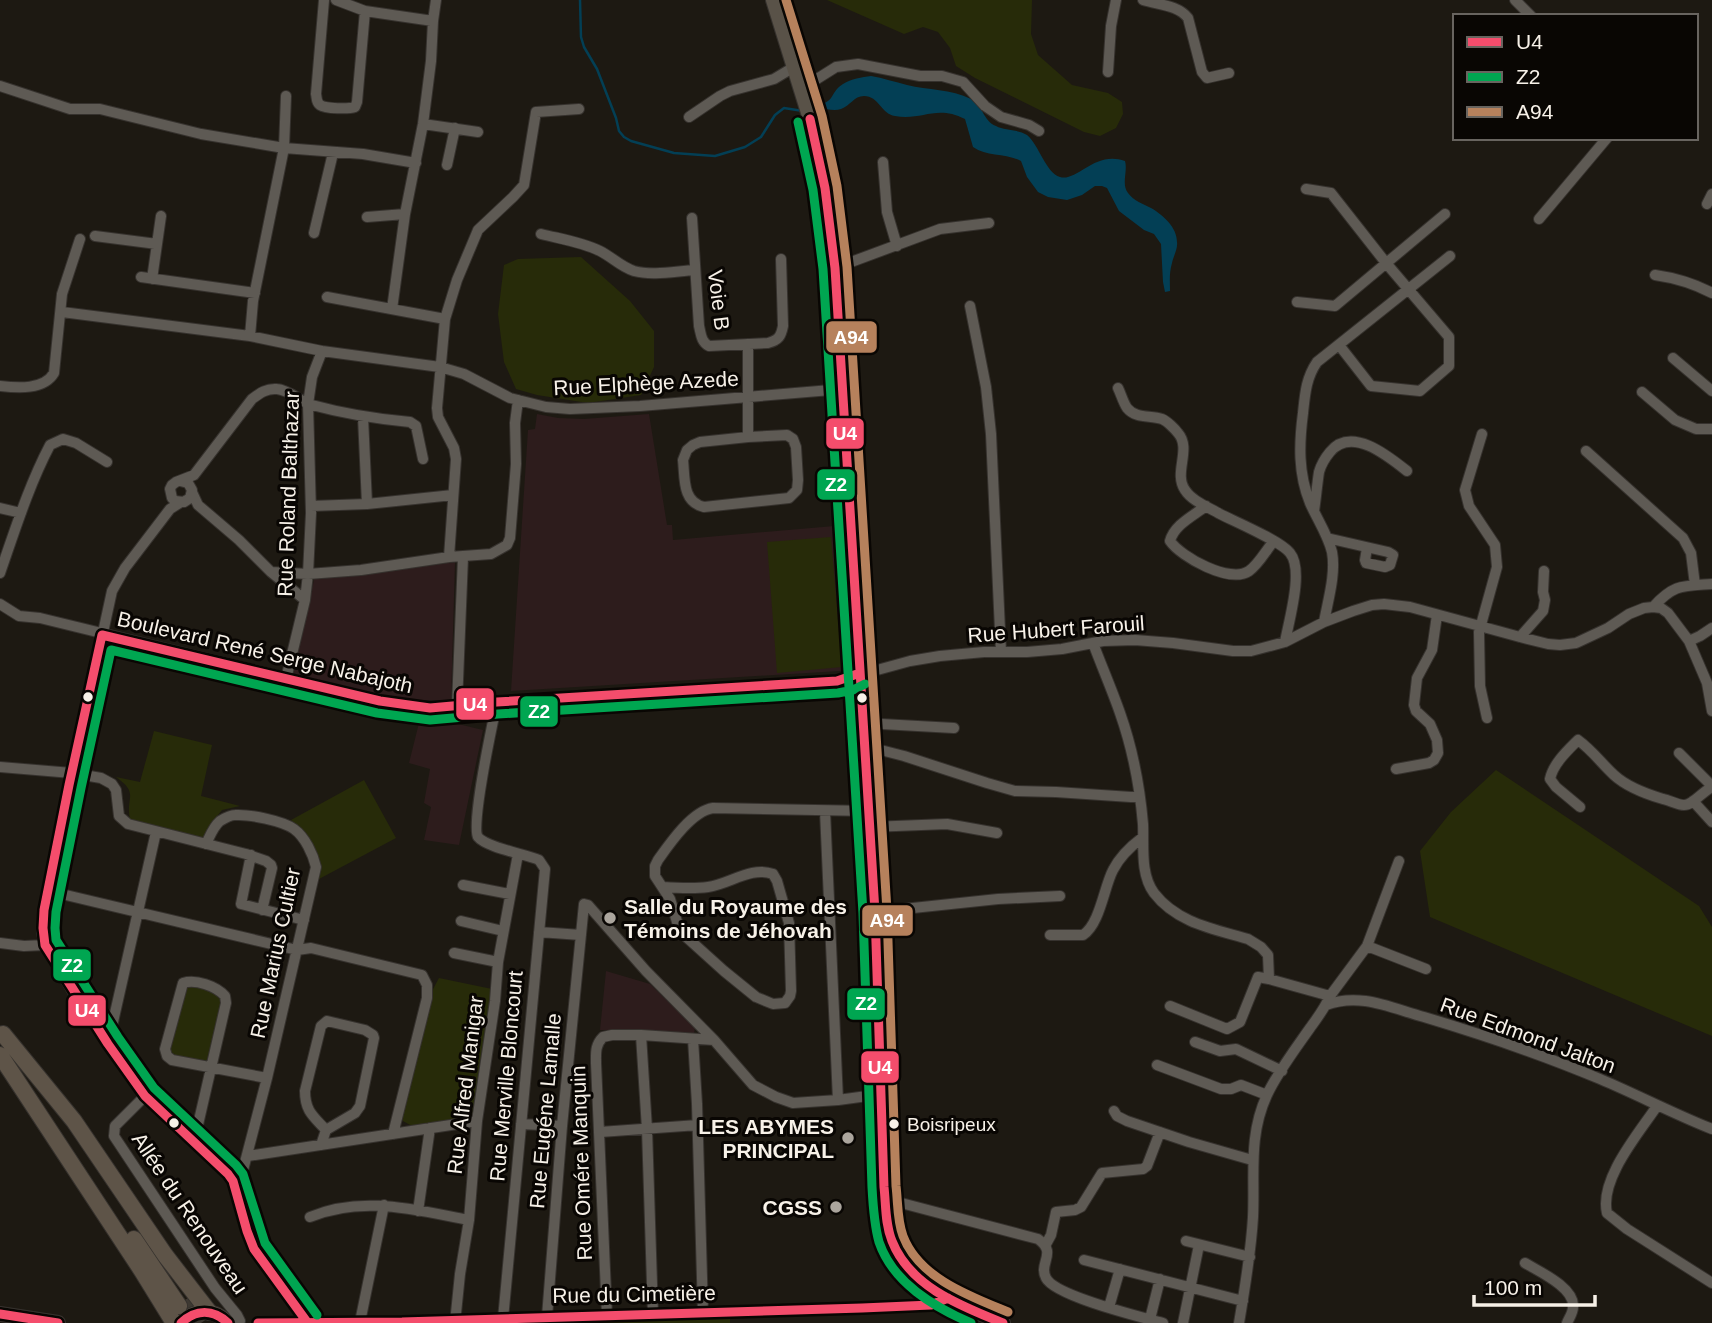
<svg xmlns="http://www.w3.org/2000/svg" width="1712" height="1323" viewBox="0 0 1712 1323" font-family="Arial,sans-serif">
  <style>
    .education { fill: #2d1c1c }
    .green { fill: #272b09 }
    .water { fill: #033f55 }
    .lines { fill: none; stroke-linecap: round; stroke-linejoin: round }
    .stream { stroke: #033f55; stroke-width: 2.5 }
    .highway-tunnel { stroke: #3e3932; stroke-width: 16; stroke-dasharray: 16 8; stroke-linecap: butt }
    .minor-casing { stroke: #36322e; stroke-width: 12 }
    .major-casing { stroke: #36322e; stroke-width: 16 }
    .highway-casing { stroke: #36322e; stroke-width: 18 }
    .minor { stroke: #5e5a54; stroke-width: 10 }
    .major { stroke: #595248; stroke-width: 14 }
    .highway { stroke: #5e5448; stroke-width: 16 }
    .bus-1-casing { stroke: #090603; stroke-width: 14 }
    .bus-2-casing { stroke: #090603; stroke-width: 14 }
    .bus-3-casing { stroke: #090603; stroke-width: 14 }
    .bus-1 { stroke: #f44d6c; stroke-width: 9 }
    .bus-2 { stroke: #00a651; stroke-width: 9 }
    .bus-3 { stroke: #b6815c; stroke-width: 9 }
    .bus-dot { fill: #f7f1e8; stroke: #090603; stroke-width: 2.5 }
    .poi-dot { fill: #aba59d; stroke: #090603; stroke-width: 2.5 }
    .labels { text-anchor: middle; dominant-baseline: central; stroke-width: 6; stroke-linejoin: round; paint-order: stroke }
    .bus-label { font-size: 19px; fill: #f7f1e8; stroke: #090603; text-anchor: start }
    .street-label { font-size: 21px; fill: #f7f1e8; stroke: #090603 }
    .poi-label { font-size: 21px; font-weight: bold; fill: #f7f1e8; stroke: #090603; text-anchor: end }
    .line-badge { stroke: #090603; stroke-width: 2.5 }
    .badge-label { font-size: 19px; text-anchor: middle; font-weight: bold; fill: #fff }
  </style>
  <rect width="100%" height="100%" fill="#1d1912"/>
  <path class="education" d="M537 414 558 418 584 419 649 414 667 525H672L673 540 846 525 856 670 511 691 528 430 535 429Z
    M455 562 451 701 407 700 385 698 291 676 315 576 361 575Z
    M429 717 483 730 459 845 424 840 431 807 424 803 430 769 409 763 420 719Z
    M606 971 650 984 695 1028 694 1033 600 1030Z"/>
  <path class="green" d="M827 0H1032L1031 34 1038 55 1072 85 1108 93 1122 102 1123 114 1116 128 1100 136 1084 132 975 78 956 66 950 48 938 32 923 27 904 34Z
    M581 257 630 301 654 331V367L641 395 588 403 537 395 516 389 504 362 498 314 504 265 518 259Z
    M831 537 842 667 777 673 767 542Z
    M154 731 212 745 201 796 240 806 222 810 214 820 210 834 203 838 130 819C125 797 140 794 116 777L140 782Z
    M1496 770 1699 906 1712 927V1036L1430 917 1420 851 1451 812Z
    M364 780 396 838 319 879 303 833 291 820Z
    M439 978 492 989 474 1113 472 1116 412 1126 403 1121 401 1116 431 993Z
    M189 984 217 992 223 996 207 1063C193 1060 175 1061 168 1047L183 989Z
    M730 1313V1323H566V1317Z"/>
  <path class="water" d="M871 76C883 78 895 82 907 85 928 90 951 89 971 99 983 105 983 121 996 126 1005 131 1018 129 1027 135 1039 145 1046 173 1060 177 1077 182 1095 150 1125 161 1128 171 1121 184 1128 193 1134 201 1143 204 1151 208 1163 215 1177 227 1177 242 1178 249 1173 257 1172 263 1169 273 1170 282 1170 291L1165 292 1163 282 1161 244 1154 234 1144 230 1119 211 1107 188 1102 186H1095L1082 195 1067 200 1048 197 1038 192 1027 177 1021 161C1006 153 987 157 973 147L965 119C936 104 922 121 895 116 881 114 879 96 864 96 854 96 850 106 841 109 833 112 822 107 814 109L813 107C838 101 828 94 843 84 851 79 862 77 871 76Z"/>
  <g class="lines">
    <path class="stream" d="M580 0 581 37 584 47 597 69 616 118 619 131 624 137 631 141 674 153 715 156 745 147 761 137 775 115 784 108 803 111"/>
    <path class="highway-tunnel" d="M185 1300 201 1323"/>
    <g class="minor-casing">
      <path id="minor" d="M324 0 316 94C317 98 316 102 320 105 326 109 349 109 355 107L357 102 365 11
        M336 0 365 11 433 21
        M1143 0C1159 5 1178 5 1188 18L1202 72 1207 78 1229 73
        M1515 0 1531 16
        M1108 72 1111 26 1116 0
        M0 86 70 109H100L201 134 284 148 286 96
        M801 89 836 67 858 64 920 76H942L963 82 985 106 1001 117 1029 125 1039 131
        M689 117 720 96 730 91 774 79 794 67
        M423 124 478 132
        M883 162 887 212 897 246
        M447 165 455 128
        M1306 189 1331 193 1386 263 1449 337V366L1420 391 1371 386 1339 345
        M1707 204 1712 194
        M367 217 405 214
        M692 218 699 326C701 334 701 342 709 346L768 343C779 340 781 336 783 326L781 259
        M1539 219 1607 138
        M314 233 333 153
        M541 234C561 239 582 242 600 251 612 257 621 267 634 271 653 276 676 271 695 270
        M95 236 157 244
        M835 268 940 229 989 223
        M1655 275C1676 278 1693 283 1712 293
        M141 277 255 293
        M152 279 161 216
        M327 297 445 319
        M1297 302 1335 306 1445 214
        M970 306 986 387 991 434 1001 652
        M392 309 405 214 423 124 431 61 433 21 436 0
        M62 312 250 336 322 351 440 367 464 374 510 398 546 407 570 409 640 406 843 389
        M250 336 253 301 284 148 363 154 416 163
        M1673 358 1712 391
        M0 386C18 388 44 390 54 373L62 294 80 239
        M1118 388C1121 394 1123 402 1127 408 1136 419 1150 415 1162 419 1167 421 1175 429 1178 433 1192 449 1173 473 1185 490 1192 501 1208 507 1220 514 1236 522 1281 541 1290 553 1304 570 1289 620 1285 642
        M1642 392 1675 420 1696 429H1712
        M363 417 367 504
        M1482 434 1465 490 1469 506 1495 545 1497 567 1479 632 1480 686 1487 718
        M787 435 793 439 796 447 798 480 797 490 789 498 704 507C682 502 685 478 683 460L687 450 693 445 700 442 748 437Z
        M748 437V344
        M1586 451 1683 538 1691 553 1695 585
        M180 481 188 483 192 490 190 498 184 502 175 501 172 498 170 489 172 485 176 482 194 475 252 399C260 393 267 388 277 389 290 390 300 402 312 405 345 414 377 419 410 422L416 426 423 459
        M192 492 198 505 239 540 271 572 305 600
        M181 502 170 509 125 568 112 591 55 853 42 933 45 945 73 992 127 1072 145 1096 228 1174 233 1181 247 1231 254 1249 307 1323
        M311 506 367 504 453 495
        M1206 506C1193 516 1174 525 1170 541 1181 557 1230 584 1249 571 1259 564 1266 550 1274 541
        M0 508 21 513
        M1314 511C1316 498 1317 485 1319 472 1321 465 1325 458 1330 452 1351 426 1387 455 1407 471
        M1327 538 1388 552 1393 555 1390 565 1385 567 1366 563 1365 560 1367 548
        M449 557 456 459 454 448 438 417 437 408 445 319 457 280 478 230 513 197 524 185 536 112 579 109
        M271 572 308 574 361 570 449 557 491 554 507 545 510 538 516 464 515 423 518 400
        M0 573C15 530 29 485 50 445L63 439 76 443 107 462
        M0 604 19 616 40 618 380 701 430 708 837 681 910 661 940 656 984 652H1027L1062 649 1103 641 1135 640 1173 643 1233 651H1251L1285 642 1324 622 1353 611 1372 605 1384 604 1410 607 1520 637 1548 644 1560 645 1576 643 1608 628 1629 614 1644 608 1653 607 1661 608 1668 613 1689 641 1707 683 1712 711
        M1653 607C1674 584 1682 586 1712 584
        M1324 622C1328 600 1336 574 1332 552 1328 535 1317 519 1310 503 1298 473 1299 444 1303 413 1305 394 1306 378 1317 362L1450 256
        M1520 637 1543 611 1545 600 1543 592 1544 571
        M1689 641 1700 636 1712 628
        M1093 643C1102 667 1112 690 1120 713 1132 747 1140 789 1143 824 1144 846 1140 874 1154 893 1177 923 1214 929 1248 939L1261 947 1268 955 1269 979
        M286 679 305 600 308 574 311 513 308 404 312 377 322 351
        M497 702C493 721 470 827 478 837 487 848 526 854 539 860L545 869 503 1319
        M457 705 463 557
        M863 723 954 728
        M865 746 904 756 987 783 1015 791 1056 792 1131 797 1139 796
        M1679 753 1712 786
        M0 767 72 773 101 778 112 784 116 790 119 816 128 824 246 854 266 861 271 865 272 868 262 910
        M1396 769 1429 763 1434 760 1438 753 1437 740 1430 724 1416 711 1414 705 1417 678 1432 650 1437 615
        M1693 801 1712 822
        M1580 807 1556 787 1550 779C1553 764 1567 751 1578 740 1593 751 1601 763 1614 775 1627 787 1646 794 1663 799 1669 800 1678 805 1684 805 1693 805 1703 791 1712 787
        M825 811 838 1100
        M870 827 947 824 997 833
        M206 844C210 836 213 827 220 821 225 818 230 815 235 815 249 814 283 821 294 829 305 837 313 854 316 867L267 1078 237 1193
        M251 855 241 904 304 920
        M463 885 510 894
        M663 887C678 888 693 889 708 887 730 884 751 866 773 874L777 881 789 923 791 991 790 996 785 1003 773 1004 756 997 724 971 683 934 678 925 670 899 655 876V866L658 860C670 843 692 811 713 808L869 811
        M49 891 297 950 311 948 422 975 427 985V998L393 1134
        M875 912 998 899 1060 896
        M461 921 503 931
        M539 932 581 935
        M1050 935H1083C1100 924 1104 887 1113 870 1120 856 1131 846 1143 837
        M0 943 24 946 45 945
        M1367 946 1426 969
        M454 953 498 962
        M1330 996 1367 946 1399 861
        M1326 1005C1360 992 1391 1008 1424 1017 1484 1035 1543 1055 1600 1079 1638 1095 1674 1114 1712 1129
        M1170 1006 1227 1029 1240 1022 1258 977 1269 979 1330 996C1325 1008 1318 1017 1310 1028 1296 1048 1277 1073 1267 1095 1248 1136 1255 1175 1253 1217 1251 1253 1245 1287 1239 1323
        M641 1035 647 1129 653 1315
        M693 1039 697 1104 703 1313
        M1195 1042 1220 1051 1236 1049 1282 1071
        M108 1044 156 832
        M1157 1065 1221 1089H1231L1241 1085 1267 1095
        M145 1096 115 1126 114 1136 215 1288 237 1315 240 1321
        M1657 1106C1639 1133 1599 1179 1607 1213L1627 1229 1712 1283
        M1114 1111 1117 1116 1127 1121 1189 1142 1252 1160
        M521 1124 562 1126
        M600 1132 698 1125
        M194 1142 226 1003 225 996C216 986 196 979 183 983L165 1049 167 1056 172 1060 267 1078
        M321 1145 326 1130 355 1113 360 1106 374 1038 373 1035 365 1030 327 1021 321 1026 305 1091C305 1111 313 1116 326 1130
        M248 1156 477 1121
        M886 1199 1038 1239C1058 1253 1038 1263 1046 1278 1055 1296 1141 1317 1163 1323
        M418 1211 430 1128
        M310 1217C362 1195 415 1210 469 1220
        M1186 1241 1250 1257
        M1045 1246 1051 1235 1056 1212 1075 1210 1081 1207 1102 1173 1143 1169 1147 1166 1160 1132
        M1084 1260 1243 1301
        M1525 1263C1540 1272 1575 1288 1573 1307 1573 1313 1569 1318 1567 1323
        M1109 1307 1120 1269
        M607 1316 596 1063C596 1053 595 1045 603 1037L612 1035H641L714 1040
        M547 1317 562 1126 584 904 588 905 646 971 714 1040 753 1085 776 1097 793 1103 838 1100 882 1094
        M1150 1319 1160 1279
        M360 1322 384 1205
        M258 1323 272 1322H402L862 1308 931 1305 948 1298
        M455 1323 460 1274 469 1220 477 1121 495 1001 498 962 518 854
        M1183 1323 1199 1245"/>
    </g>
    <g class="major-casing">
      <path id="major" d="M773 0 810 119 825 188 835 268 875 912 884 1187C886 1205 886 1224 892 1241 909 1286 962 1306 1003 1323
        M0 1314 58 1323
        M181 1323C195 1308 214 1308 228 1323"/>
    </g>
    <g class="highway-casing">
      <path id="highway" d="M3 1034 74 1121 165 1255 209 1312
        M0 1055 142 1271 174 1323
        M134 1239 179 1306"/>
    </g>
    <use href="#minor" class="minor"/>
    <use href="#major" class="major"/>
    <use href="#highway" class="highway"/>
    <g class="bus-1-casing">
      <path id="bus-1" d="M810 119 825 188 835 268 875 912 884 1187C886 1205 885 1224 892 1241 910 1287 961 1306 1003 1323
        M0 1314 58 1323
        M307 1322 254 1249 247 1231 233 1181 228 1174 145 1096 108 1044 45 945 43 928 44 910 69 785 102 635 380 701 430 708 497 702 837 681 860 673
        M181 1323C196 1309 213 1309 228 1323
        M258 1323 402 1322 862 1308 931 1305 948 1298"/>
    </g>
    <g class="bus-2-casing">
      <path id="bus-2" d="M798 122 813 190 823 269 863 913 872 1187C873 1206 874 1224 879 1242 893 1283 934 1307 971 1323
        M317 1315 265 1243 243 1174 236 1165 154 1088 118 1037 56 940 55 928 56 912 81 788 111 650 377 713 430 720 498 714 838 693 853 690 865 684"/>
    </g>
    <g class="bus-3-casing">
      <path id="bus-3" d="M786 0 822 116 837 186 847 267 887 911 896 1186C898 1202 897 1220 903 1236 919 1278 969 1296 1008 1312"/>
    </g>
    <use href="#bus-1" class="bus-1"/>
    <use href="#bus-2" class="bus-2"/>
    <use href="#bus-3" class="bus-3"/>
  </g>
  <g class="bus-dot">
    <circle cx="88" cy="697" r="6"/>
    <circle cx="862" cy="698" r="6"/>
    <circle cx="174" cy="1123" r="6"/>
    <circle cx="894" cy="1124" r="6"/>
  </g>
  <g class="poi-dot">
    <circle cx="610" cy="918" r="7"/>
    <circle cx="848" cy="1138" r="7"/>
    <circle cx="836" cy="1207" r="7"/>
  </g>
  <g class="labels">
    <g class="bus-label">
      <text x="907" y="1124">Boisripeux</text>
    </g>
    <g class="street-label">
      <text transform="translate(719 300) rotate(83)">Voie B</text>
      <text transform="translate(646 383) rotate(-3)">Rue Elphège Azede</text>
      <text transform="translate(288 494) rotate(-88)">Rue Roland Balthazar</text>
      <text transform="translate(1056 629) rotate(-4)">Rue Hubert Farouil</text>
      <text transform="translate(265 652) rotate(13)">Boulevard René Serge Nabajoth</text>
      <text transform="translate(275 953) rotate(-78)">Rue Marius Cultier</text>
      <text transform="translate(1528 1035) rotate(20)">Rue Edmond Jalton</text>
      <text transform="translate(506 1076) rotate(-85)">Rue Merville Bloncourt</text>
      <text transform="translate(465 1085) rotate(-83)">Rue Alfred Manigar</text>
      <text transform="translate(545 1111) rotate(-85)">Rue Eugéne Lamalle</text>
      <text transform="translate(581 1163) rotate(-92)">Rue Omére Manquin</text>
      <text transform="translate(190 1213) rotate(56)">Allée du Renouveau</text>
      <text transform="translate(634 1294) rotate(-1)">Rue du Cimetière</text>
    </g>
    <g class="poi-label">
      <text x="624" y="906" text-anchor="start">Salle du Royaume des<tspan x="624" dy="24">Témoins de Jéhovah</tspan></text>
      <text x="834" y="1126">LES ABYMES<tspan x="834" dy="24">PRINCIPAL</tspan></text>
      <text x="822" y="1207">CGSS</text>
    </g>
  </g>
  <g class="line-badge">
    <rect x="825" y="320" width="53" height="34" rx="7" fill="#b6815c"/>
    <rect x="825" y="417" width="40" height="33" rx="7" fill="#f44d6c"/>
    <rect x="816" y="468" width="40" height="33" rx="7" fill="#00a651"/>
    <rect x="455" y="687" width="40" height="34" rx="7" fill="#f44d6c"/>
    <rect x="519" y="695" width="40" height="33" rx="7" fill="#00a651"/>
    <rect x="861" y="904" width="53" height="33" rx="7" fill="#b6815c"/>
    <rect x="52" y="948" width="40" height="34" rx="7" fill="#00a651"/>
    <rect x="846" y="987" width="40" height="34" rx="7" fill="#00a651"/>
    <rect x="67" y="994" width="40" height="33" rx="7" fill="#f44d6c"/>
    <rect x="860" y="1050" width="40" height="34" rx="7" fill="#f44d6c"/>
  </g>
  <g class="badge-label">
    <text x="851" y="344">A94</text>
    <text x="845" y="440">U4</text>
    <text x="836" y="491">Z2</text>
    <text x="475" y="711">U4</text>
    <text x="539" y="718">Z2</text>
    <text x="887" y="927">A94</text>
    <text x="72" y="972">Z2</text>
    <text x="866" y="1010">Z2</text>
    <text x="87" y="1017">U4</text>
    <text x="880" y="1074">U4</text>
  </g>
  <rect x="1453" y="14" width="245" height="126" fill="#090603" stroke="#68645f" stroke-width="2"/>
  <rect x="1467" y="37" width="35" height="10" fill="#f44d6c" stroke="#68645f" stroke-width="2"/>
  <text x="1516" y="49" font-size="21" fill="#f7f1e8">U4</text>
  <rect x="1467" y="72" width="35" height="10" fill="#00a651" stroke="#68645f" stroke-width="2"/>
  <text x="1516" y="84" font-size="21" fill="#f7f1e8">Z2</text>
  <rect x="1467" y="107" width="35" height="10" fill="#b6815c" stroke="#68645f" stroke-width="2"/>
  <text x="1516" y="119" font-size="21" fill="#f7f1e8">A94</text>
  <path d="M1474 1295v10h121v-10" fill="none" stroke="#f7f1e8" stroke-width="3.5"/>
  <text x="1484" y="1295" font-size="21" fill="#f7f1e8" stroke="#090603" stroke-width="5" paint-order="stroke">100 m</text>
</svg>
